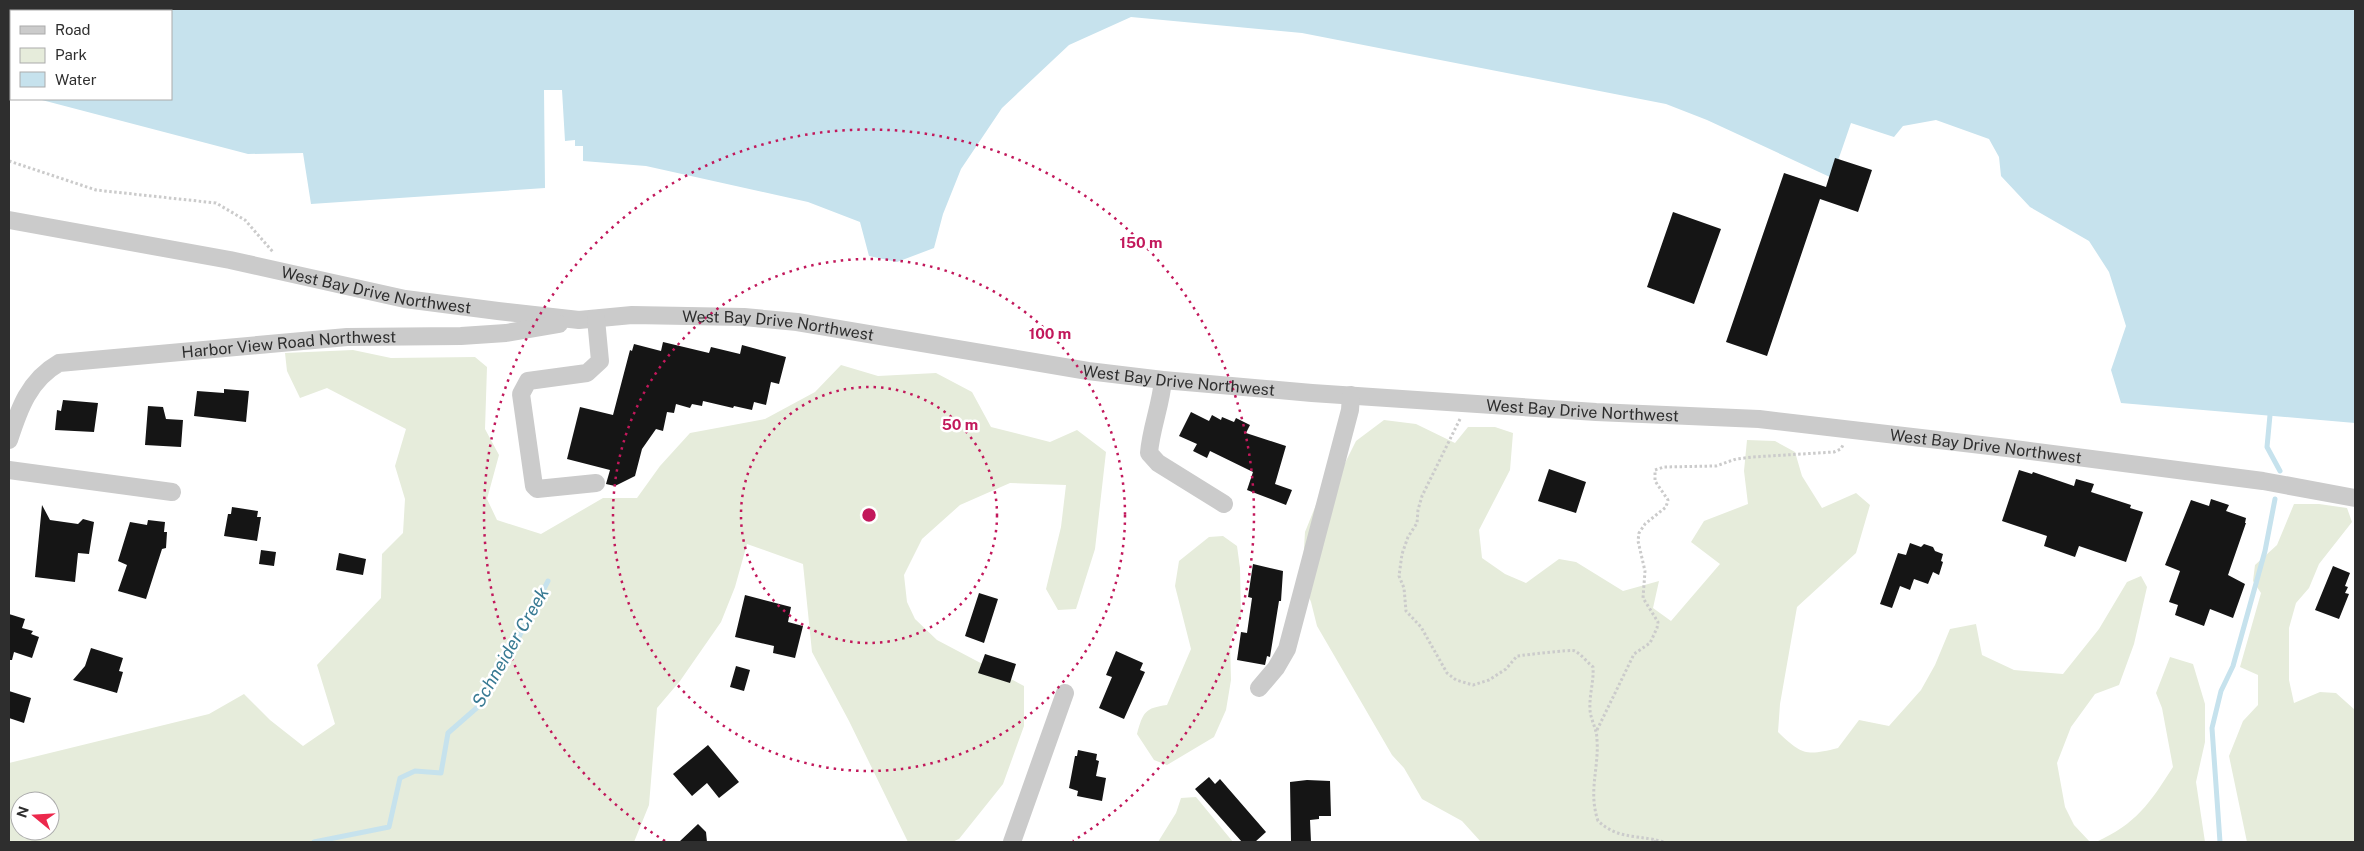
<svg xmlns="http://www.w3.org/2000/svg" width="2364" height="851" viewBox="0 0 2364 851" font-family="'Public Sans',sans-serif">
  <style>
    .green { fill: #e6ecdb; fill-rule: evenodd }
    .water { fill: #c6e2ed }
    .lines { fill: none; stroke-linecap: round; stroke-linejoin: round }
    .stream { stroke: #c6e2ed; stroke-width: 5 }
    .building { fill: #151515 }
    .path { stroke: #cbcbcb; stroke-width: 3; stroke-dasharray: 2.5 2.5; stroke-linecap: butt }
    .minor { stroke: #cbcbcb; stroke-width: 18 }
    .ring { fill: none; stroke: #c2185b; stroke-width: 2.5; stroke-dasharray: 2.5 5 }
    .labels { text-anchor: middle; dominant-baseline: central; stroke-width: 5; stroke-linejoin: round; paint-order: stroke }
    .street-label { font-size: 16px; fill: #2e2e2e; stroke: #fff }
    .water-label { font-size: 18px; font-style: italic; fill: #387a93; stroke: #fff }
    .centre { fill: #c2185b; stroke: #fff; stroke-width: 2.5 }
    .ring-label { font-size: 15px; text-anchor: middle; font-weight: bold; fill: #c2185b; stroke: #fff; stroke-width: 5; stroke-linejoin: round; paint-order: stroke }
  </style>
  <rect width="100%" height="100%" fill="#fff"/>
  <path class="green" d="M353 350 391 358 475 357 487 367 485 429 499 455 487 499 497 520 541 534 603 498H637L660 466 690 433 765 419 815 392 841 365 878 376 936 373 972 392 991 427 1050 442 1077 430 1106 452 1095 549 1076 609 1058 610 1046 589 1061 527 1066 485 1010 483 960 505 922 539 904 575 907 602 915 619 937 640 1024 686V726L1003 784 959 839 952 842H908L849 721 812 652 803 564 747 544 735 587 721 622 680 681 657 708 649 805 634 842H9V763L209 714 244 694 270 720 303 746 335 724 317 665 381 598 382 554 403 533 405 499 395 466 406 429 327 388 300 398 287 371 285 353ZM20 801H50V831H20Z
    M1384 420 1416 424 1455 443 1468 427H1495L1513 433 1510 470 1479 530 1482 558 1505 574 1526 583 1559 559 1576 562 1623 591 1659 581 1653 608 1671 621 1720 564 1691 542 1704 521 1748 504 1744 471 1747 440 1775 441 1795 452 1802 476 1822 508 1856 493 1870 505 1856 553 1797 607 1780 704 1778 732C1802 755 1806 756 1838 748L1859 720 1889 726 1921 690 1935 665 1950 629 1976 624 1982 655 2014 670 2063 674 2099 629 2127 582 2141 576 2147 587 2134 644 2119 685 2095 694 2071 727 2057 763 2065 807 2074 825 2090 842H1481L1462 821 1422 799 1404 768 1392 755 1317 626 1311 602 1302 581 1305 532 1322 490 1337 479 1356 441Z
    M2294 504H2319L2347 508 2352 522 2319 564 2309 588 2296 603 2289 628V680L2294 703 2320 692 2336 693 2355 710V842H2247L2229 756 2243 721 2258 705V675L2240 667 2261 593 2253 581 2255 565 2277 545Z
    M1223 536 1237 546 1240 568 1241 616 1230 642 1231 680 1226 710 1214 737 1167 765 1154 760 1137 734C1143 712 1145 708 1167 705L1191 649 1175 586 1179 561 1209 537Z
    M2170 657 2193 664 2205 704V742L2196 782 2205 842H2096C2136 824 2150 803 2173 767L2162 708 2156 693Z
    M1196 797 1233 842H1158L1176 813 1181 798Z"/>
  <path class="water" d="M9 9H2355V423L2121 403 2111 370 2126 326 2109 272 2089 241 2030 207 2001 176 1999 157 1989 139 1936 120 1903 126 1894 137 1851 123 1832 178 1707 120 1666 104 1302 33 1131 17 1069 45 1002 108 961 169 943 214 934 248 897 262 869 256 860 222 808 202 646 166 583 161V146H575V140L565 141 562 90H544L545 188 311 204 303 153 248 154 38 99H171V11H11V91H9Z"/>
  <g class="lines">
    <path class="stream" d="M2270 415 2267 447 2280 471
      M314 842 389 827 400 778 415 771 441 773 448 733 480 705 498 677 548 581
      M2220 842 2212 728 2221 691 2233 666 2265 551 2275 499"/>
  </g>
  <path class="building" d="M1835 158 1872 170 1858 212 1820 199 1767 356 1726 342 1784 173 1826 187Z
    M1673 212 1721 229 1694 304 1647 287Z
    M663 342 709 353 711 347 740 354 742 345 786 357 779 384 771 382 766 405 754 402 752 410 734 406 733 408 703 401 702 406 692 404 690 408 676 404 674 413 667 412 663 431 656 429 642 449 635 476 615 486 606 484 610 470 567 459 580 407 613 415 630 350 632 351 634 344 661 351Z
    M224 389 249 391 246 422 194 416 197 391 224 393Z
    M63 400 98 403 94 432 55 430 57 410 61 411Z
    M148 406 163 407 166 419 183 420 181 447 145 445Z
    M1191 412 1209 421 1212 415 1221 420 1222 417 1234 422 1236 418 1250 425 1246 433 1286 446 1275 484 1292 490 1286 505 1247 490 1253 472 1210 451 1207 458 1193 451 1197 444 1179 436Z
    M1549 469 1586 482 1576 513 1538 501Z
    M2019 470 2032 474 2033 472 2074 486 2076 479 2094 484 2091 492 2131 505 2130 508 2143 512 2126 562 2079 546 2075 557 2044 546 2047 536 2002 521Z
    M2211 499 2229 505 2226 511 2246 518 2245 523H2246L2228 575 2245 584 2233 618 2210 609 2204 626 2175 615 2178 605 2169 602 2180 571 2165 565 2191 500 2209 506Z
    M42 505 50 520 78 524 83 519 94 522 89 554 78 553 75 582 35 577Z
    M232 507 258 511 257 517H261L257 541 224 536 228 514H231Z
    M148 520 165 522 164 532H167L166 548 162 549 146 599 118 591 127 565 118 561 130 522 147 525Z
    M1910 543 1921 547 1924 544 1933 547 1935 551 1943 554 1941 561 1943 562 1939 575 1933 572 1928 584 1914 579 1910 590 1900 586 1892 608 1880 604 1898 553 1906 555Z
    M261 550 276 552 274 566 259 564Z
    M339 553 366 559 363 575 336 570Z
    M1253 564 1283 571 1281 601H1279L1270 657 1267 656 1265 665 1237 660 1241 632 1247 633 1252 598 1248 597Z
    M2333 566 2350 573 2345 586 2348 587 2345 593 2349 594 2339 619 2315 610Z
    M979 593 998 599 984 643 965 636Z
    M745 595 791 607 788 622 803 626 795 658 773 653 774 646 735 637Z
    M9 614 25 619 22 628 33 631 31 634 39 637 32 658 14 652 12 660H9Z
    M91 648 123 658 119 671 123 672 117 693 73 680 85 666Z
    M1116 651 1143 663 1140 670 1145 672 1124 719 1099 708 1112 677 1106 675Z
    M985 654 1016 664 1010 683 978 673Z
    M736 666 750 670 744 691 730 687Z
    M9 691 31 698 24 723 9 718Z
    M708 745 739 782 719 798 707 783 692 796 673 774Z
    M1078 750 1097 754 1096 760 1099 761 1096 776 1106 778 1102 801 1077 796 1078 791 1069 788 1075 756H1077Z
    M1209 777 1215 784 1220 779 1266 832 1255 842H1242L1195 789Z
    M1307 780 1330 781 1331 816H1319V819L1310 820 1311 842H1291L1290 782Z
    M698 824 706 832 707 842H679Z"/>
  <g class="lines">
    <path class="path" d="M27 11 28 9
      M9 70 11 62
      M9 161 96 190 216 203 245 220 273 252
      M1460 419 1422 496 1418 510 1417 523 1408 537 1402 554 1399 576 1404 588 1406 611 1421 627 1447 673 1456 680 1473 685 1489 680 1506 669 1517 656C1526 655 1571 649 1575 651 1582 655 1587 662 1593 667 1594 682 1589 695 1590 710 1591 721 1597 729 1597 740 1599 769 1588 791 1598 821 1617 838 1632 835 1656 840L1655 842
      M1597 730 1634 654 1650 643 1657 628 1658 622 1643 598 1645 571 1638 541 1639 533 1645 524 1666 507 1668 500 1655 481V470L1664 467 1716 466 1736 459 1753 457 1834 452 1841 449 1843 445
      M1656 840 1664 842"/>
    <g class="minor">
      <path id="s1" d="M9 220 230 260 405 299 498 311 579 320 632 315 744 317 797 322 1088 371 1163 380 1312 393 1596 412 1759 419 2007 448 2263 481 2355 498"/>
      <path d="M1163 380C1161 405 1151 428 1149 453L1158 463 1224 504"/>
      <path id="s2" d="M9 440C19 409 29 380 59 363L347 337 461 336 506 333 559 324"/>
      <path d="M9 470 172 492"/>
      <path d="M596 483 537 489 534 486 521 394 528 381 587 373 600 361 596 319"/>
      <path d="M1259 688 1276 668 1287 649 1350 410 1351 395"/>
      <path d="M1012 842 1065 693"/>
    </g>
  </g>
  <g class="ring">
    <circle cx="869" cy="515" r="128"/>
    <circle cx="869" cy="515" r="256"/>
    <path d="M665 841A385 385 0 1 1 1073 841"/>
  </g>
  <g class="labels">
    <g class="street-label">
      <text stroke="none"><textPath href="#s1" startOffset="374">West Bay Drive Northwest</textPath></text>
      <text stroke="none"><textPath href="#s1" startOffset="779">West Bay Drive Northwest</textPath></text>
      <text stroke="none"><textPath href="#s2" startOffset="325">Harbor View Road Northwest</textPath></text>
      <text stroke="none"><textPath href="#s1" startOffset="1184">West Bay Drive Northwest</textPath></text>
      <text stroke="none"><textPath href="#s1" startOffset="1589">West Bay Drive Northwest</textPath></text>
      <text stroke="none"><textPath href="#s1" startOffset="1994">West Bay Drive Northwest</textPath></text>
    </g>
    <g class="water-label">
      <text transform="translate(510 647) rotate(-60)">Schneider Creek</text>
    </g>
  </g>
  <circle cx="869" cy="515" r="8" class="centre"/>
  <g class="ring-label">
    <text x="1141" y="248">150 m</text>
    <text x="1050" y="339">100 m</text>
    <text x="960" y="430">50 m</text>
  </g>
  <rect width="2364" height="851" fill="none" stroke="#2e2e2e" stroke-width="20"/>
  <rect x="10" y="10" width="162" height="90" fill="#ffffff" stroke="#ababab"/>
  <rect x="20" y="26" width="25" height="8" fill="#cbcbcb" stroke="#ababab"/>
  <text x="55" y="35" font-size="15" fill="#2e2e2e">Road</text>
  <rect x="20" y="48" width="25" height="15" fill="#e6ecdb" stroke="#ababab"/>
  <text x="55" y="60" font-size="15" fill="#2e2e2e">Park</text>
  <rect x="20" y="72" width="25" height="15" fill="#c6e2ed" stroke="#ababab"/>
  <text x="55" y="85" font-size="15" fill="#2e2e2e">Water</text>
  <g transform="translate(35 816) rotate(288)"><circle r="24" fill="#ffffff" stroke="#ababab"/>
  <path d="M0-4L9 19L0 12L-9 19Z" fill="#ec284c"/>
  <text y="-8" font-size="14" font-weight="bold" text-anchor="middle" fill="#2e2e2e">N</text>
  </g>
</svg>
